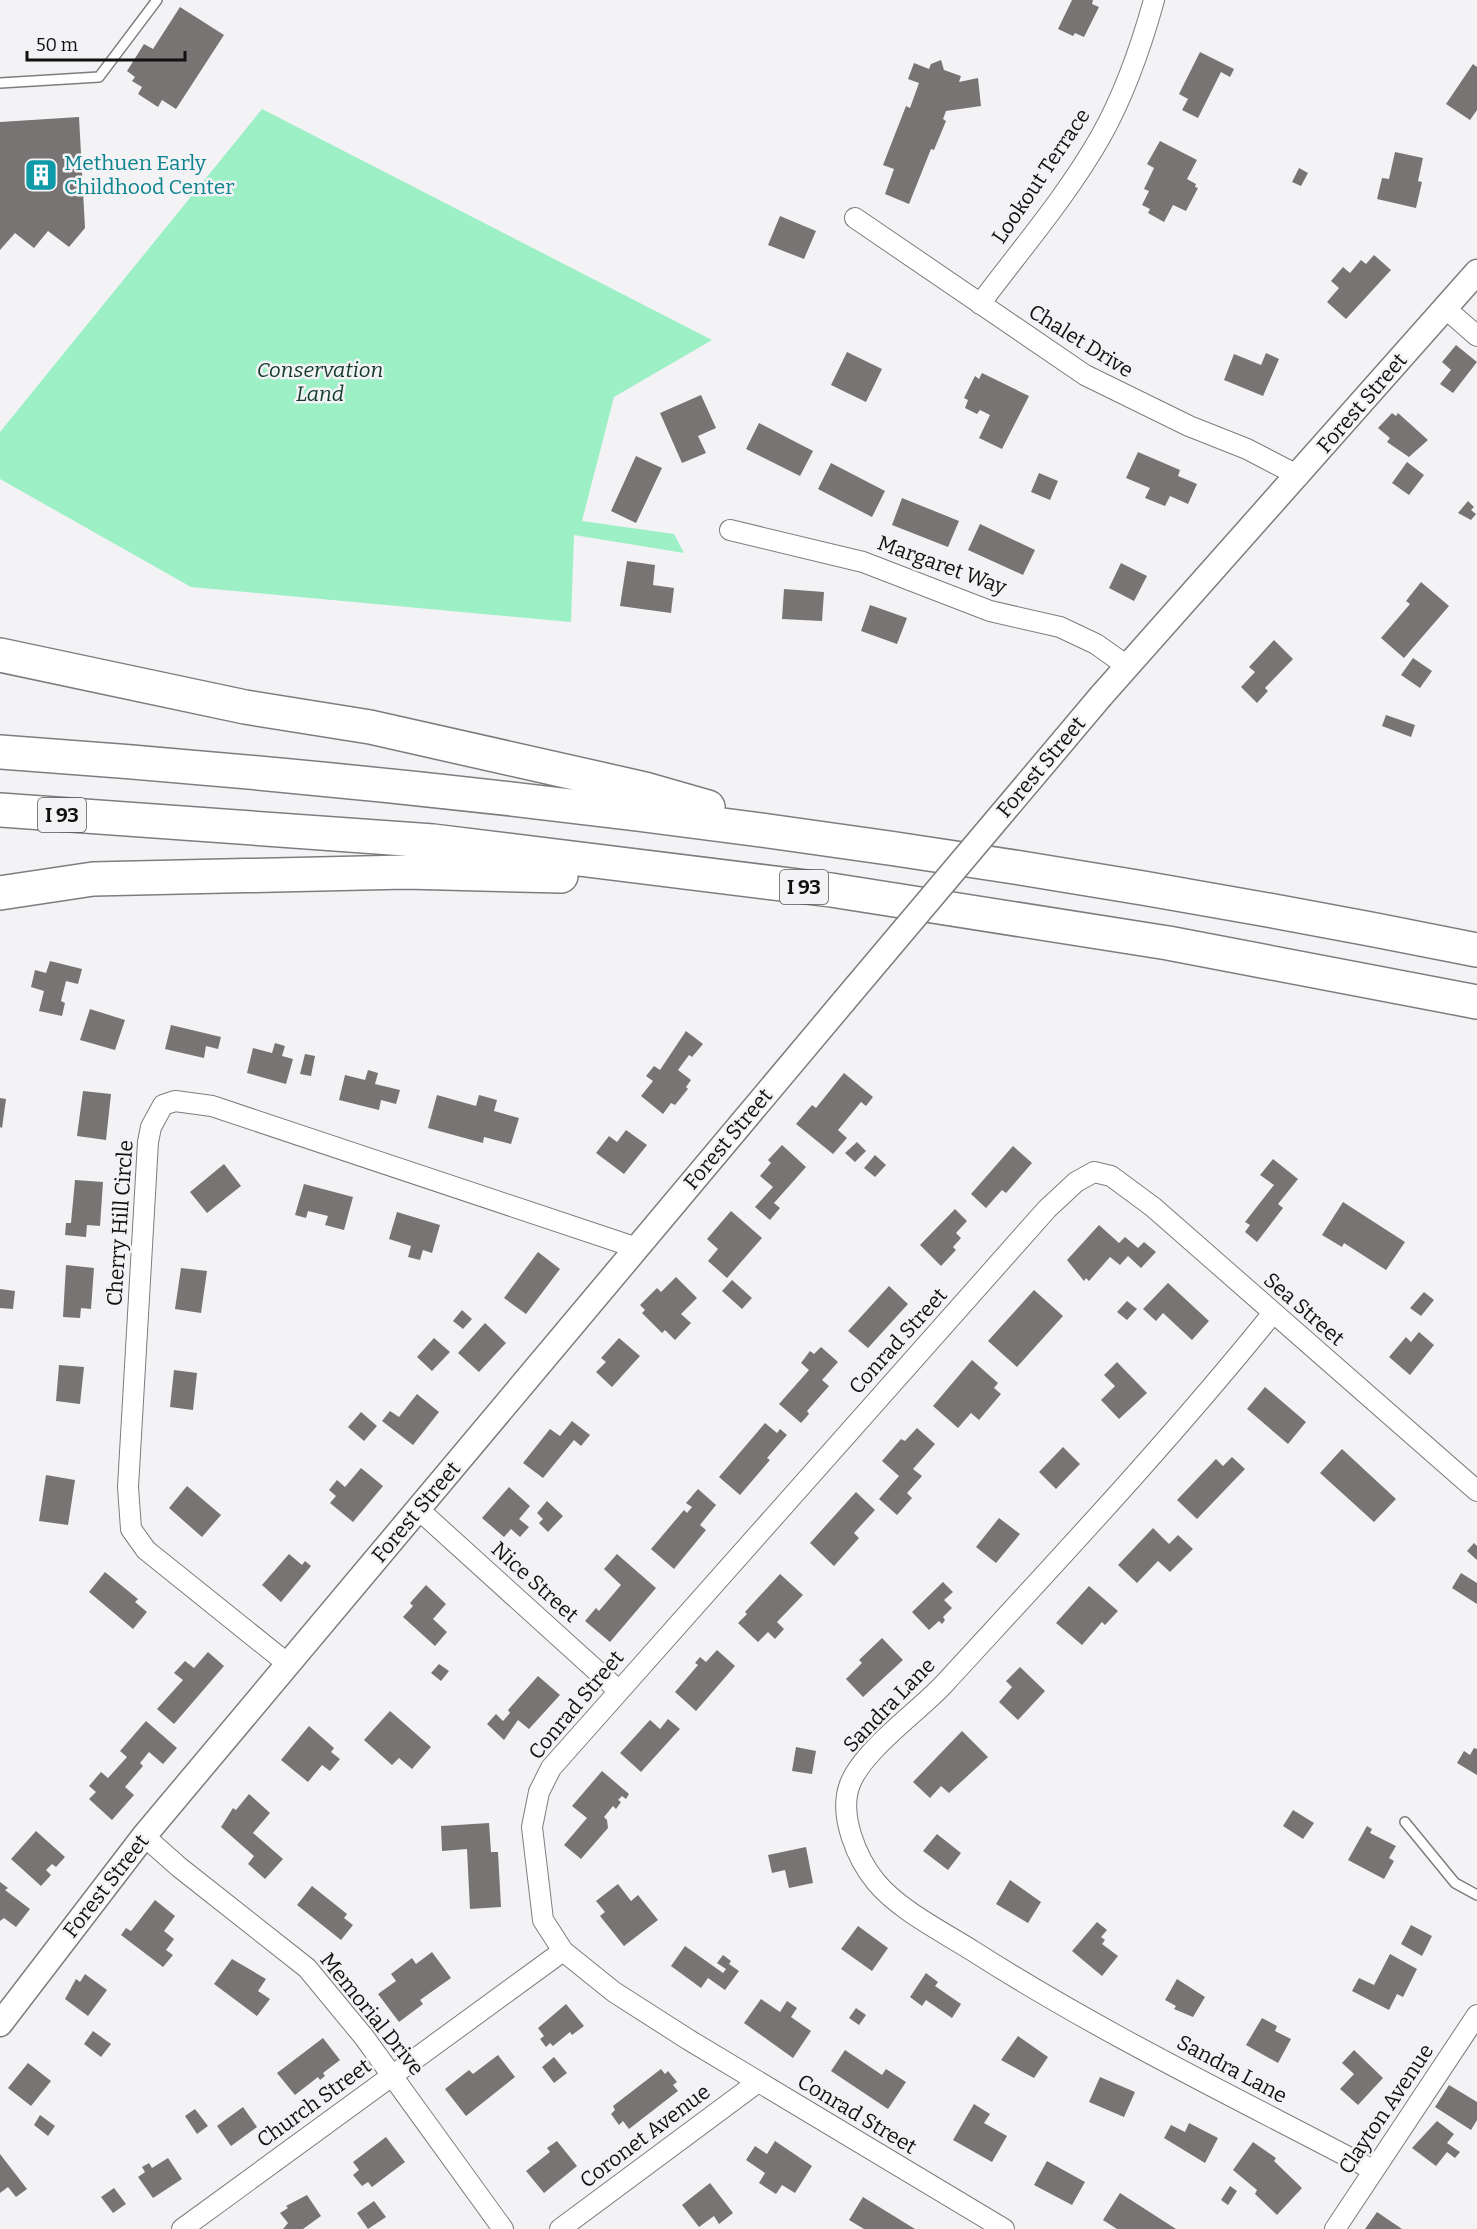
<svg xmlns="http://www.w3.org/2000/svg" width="1477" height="2229" viewBox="0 0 1477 2229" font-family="Bitter,serif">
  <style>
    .green { fill: #9defc6 }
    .building { fill: #777473 }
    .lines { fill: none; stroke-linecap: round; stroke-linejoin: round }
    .service-casing { stroke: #7d7d7f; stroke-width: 12 }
    .minor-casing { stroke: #7d7d7f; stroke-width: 22 }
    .tertiary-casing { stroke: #7d7d7f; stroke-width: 27 }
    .motorway-casing { stroke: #7d7d7f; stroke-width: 36 }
    .service { stroke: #fff; stroke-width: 9 }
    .minor { stroke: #fff; stroke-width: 20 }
    .tertiary { stroke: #fff; stroke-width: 24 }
    .motorway { stroke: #fff; stroke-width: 33 }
    .tertiary-bridge-casing { stroke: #7d7d7f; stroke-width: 27; stroke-linecap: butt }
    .tertiary-bridge { stroke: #fff; stroke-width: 24 }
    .labels { text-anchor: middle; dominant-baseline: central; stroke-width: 5; stroke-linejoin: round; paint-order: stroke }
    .shield { fill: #f3f3f6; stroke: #555556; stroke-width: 1.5 }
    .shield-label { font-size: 20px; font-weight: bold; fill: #111112 }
    .culture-label { font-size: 21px; fill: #0d838f; stroke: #f3f3f6; text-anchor: start }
    .street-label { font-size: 21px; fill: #111112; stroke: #f3f3f6 }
    .park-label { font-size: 21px; font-style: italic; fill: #123b29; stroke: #f3f3f6 }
  </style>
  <rect width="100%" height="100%" fill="#f3f3f6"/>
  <path class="green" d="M262 109 712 340 614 397 582 521 674 534 684 553 574 535 571 622 191 587 0 479V432Z"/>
  <path class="building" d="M1072 0H1093L1092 4 1099 7 1084 37 1075 33 1073 36 1058 29Z
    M180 7 224 35 176 109 162 100 158 107 138 94 142 87 132 81 135 77 127 71 144 44 153 49Z
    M1200 52 1234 69 1230 77 1221 72 1198 118 1182 110 1188 99 1179 94Z
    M941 60 944 70 961 76 959 82 978 78 981 106 946 111 943 119 946 121 934 150 931 149 909 204 885 194 894 169 883 165 906 106 910 108 919 83 908 79 914 63 929 69 931 64Z
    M1473 64 1477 67V110L1470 120 1446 104Z
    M79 117 85 228 69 247 48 231 34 248 15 233 0 250V122Z
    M1160 141 1197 160 1187 179 1196 184 1195 187 1198 188 1186 211 1173 205 1164 222 1148 213 1150 209 1142 205 1149 191 1144 189 1154 168 1147 164Z
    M1395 152 1423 158 1418 181 1422 182 1416 208 1377 199 1382 178 1389 179Z
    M1299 168 1308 173 1301 186 1292 182Z
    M780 216 816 231 804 259 768 245Z
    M1374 255 1391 270 1346 319 1327 302 1339 288 1331 281 1343 267 1350 273 1361 260 1366 264Z
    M1456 345 1477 362 1453 393 1440 384 1451 370 1442 362Z
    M847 352 882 369 866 402 831 385Z
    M1266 353 1279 359 1263 396 1224 380 1234 354 1261 365Z
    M982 373 1029 396 1002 449 979 438 990 415 980 410 977 414 965 408 968 400 964 398 975 376 979 379Z
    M701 395 716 428 698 436 706 453 682 463 660 413Z
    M1392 413 1396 416 1398 413 1428 440 1409 457 1387 442 1390 438 1378 428Z
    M759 423 813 451 800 476 746 449Z
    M1138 452 1180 470 1178 476 1197 484 1188 504 1170 496 1165 506 1145 498 1150 488 1126 478Z
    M636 456 662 468 636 523 611 511Z
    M1407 462 1424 475 1409 495 1392 483Z
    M831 463 885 491 872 517 818 489Z
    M1039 473 1058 481 1050 500 1031 492Z
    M902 498 959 521 948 547 892 525Z
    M1468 501 1474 507 1471 510 1476 514 1471 520 1458 513Z
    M980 524 1035 550 1023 575 968 550Z
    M627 561 655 565 653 585 674 588 671 613 620 606Z
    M1121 563 1147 576 1134 601 1109 588Z
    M1421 582 1449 606 1404 658 1381 638 1410 604 1406 601Z
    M784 589 824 592 822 621 782 619Z
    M870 605 907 618 897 644 861 631Z
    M1274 640 1293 659 1265 688 1268 691 1257 703 1241 687 1255 672 1249 667Z
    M1413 658 1432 671 1420 688 1401 675Z
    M1386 715 1415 725 1411 737 1382 726Z
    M50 961 82 969 78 984 66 981 61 1001 65 1003 62 1016 39 1011 44 991 31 987 35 970 46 973Z
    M90 1009 125 1020 115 1050 80 1040Z
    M171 1025 221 1037 218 1049 206 1046 204 1058 165 1049Z
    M686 1031 703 1044 692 1057 689 1055 678 1070 691 1080 686 1087 688 1089 675 1105 671 1103 663 1114 641 1096 653 1081 646 1076 654 1066 660 1070Z
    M275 1043 285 1046 282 1056 293 1059 286 1084 247 1073 253 1048 272 1053Z
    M305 1054 315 1056 311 1076 300 1074Z
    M368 1070 378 1073 375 1084 400 1090 396 1104 381 1100 379 1110 339 1100 345 1075 365 1080Z
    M844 1073 873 1097 866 1106 861 1102 838 1130 847 1138 833 1154 796 1124 812 1105 816 1108Z
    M83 1091 111 1094 106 1140 77 1136Z
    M437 1095 476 1106 479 1095 497 1100 494 1111 519 1118 511 1144 484 1137 483 1143 428 1128Z
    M0 1098 6 1099 2 1128 0 1127Z
    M626 1130 647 1145 624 1174 596 1153 609 1136 617 1142Z
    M857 1142 866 1151 855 1162 845 1153Z
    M782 1145 806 1167 774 1203 780 1208 770 1220 755 1207 773 1187 760 1176 771 1163 768 1160Z
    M1013 1146 1032 1163 1006 1193 1002 1190 986 1208 971 1194Z
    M875 1155 886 1165 875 1177 864 1168Z
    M1273 1159 1298 1179 1278 1204 1283 1208 1257 1242 1245 1232 1250 1225 1245 1222 1274 1185 1260 1175Z
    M224 1164 241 1186 207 1213 190 1192Z
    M75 1180 103 1182 100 1226 87 1225 86 1237 65 1235 66 1223H71Z
    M304 1184 353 1197 344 1230 325 1225 328 1216 308 1211 306 1218 295 1215Z
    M1343 1202 1405 1242 1386 1270 1344 1243 1342 1247 1322 1235Z
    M955 1209 967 1221 956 1233 961 1238 953 1247 956 1250 941 1266 920 1245Z
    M731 1211 762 1238 727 1278 708 1261 718 1249 707 1239Z
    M397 1212 440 1225 432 1253 423 1250 420 1260 408 1257 411 1246 389 1239Z
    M1099 1225 1119 1243 1125 1237 1138 1248 1144 1242 1156 1252 1141 1268 1128 1256 1120 1265 1110 1257 1089 1281 1086 1278 1084 1281 1067 1260Z
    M538 1252 560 1269 526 1314 504 1298Z
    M66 1265 94 1268 91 1309 81 1308 80 1318 63 1317Z
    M181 1268 207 1271 201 1313 175 1309Z
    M676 1277 697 1298 681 1314 691 1323 675 1340 665 1330 662 1333 642 1313 645 1310 640 1305 657 1288 661 1292Z
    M732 1280 752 1298 742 1309 722 1291Z
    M1168 1283 1209 1321 1192 1340 1163 1313 1156 1321 1143 1309Z
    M889 1286 908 1304 868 1348 848 1331Z
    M0 1289 15 1291 13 1309 0 1308Z
    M1034 1290 1063 1316 1017 1367 988 1341Z
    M1424 1292 1434 1300 1421 1316 1410 1308Z
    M1127 1301 1137 1309 1127 1320 1117 1312Z
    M462 1310 472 1319 463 1329 453 1321Z
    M485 1323 506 1343 479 1372 458 1353Z
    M1419 1332 1434 1345 1410 1375 1389 1357 1406 1337 1411 1342Z
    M434 1338 450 1352 432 1371 417 1357Z
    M619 1338 640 1356 612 1387 596 1372 606 1362 601 1358Z
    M821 1347 838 1362 822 1380 829 1386 807 1411 809 1414 801 1423 779 1404 809 1370 801 1363 810 1351 814 1354Z
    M972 1360 998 1383 994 1388 1001 1394 979 1420 971 1413 958 1428 933 1406Z
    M1117 1362 1147 1393 1119 1419 1101 1400 1115 1386 1104 1375Z
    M59 1365 84 1367 80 1404 56 1401Z
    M174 1370 197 1373 193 1410 170 1407Z
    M1265 1387 1306 1422 1288 1444 1247 1409Z
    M417 1394 439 1412 413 1445 382 1421 390 1411 399 1417Z
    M361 1412 377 1426 364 1441 348 1427Z
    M572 1421 590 1435 581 1446 574 1440 543 1478 523 1463 550 1429 560 1436Z
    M765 1423 777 1433 780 1429 787 1435 767 1458 770 1460 740 1495 719 1477Z
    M917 1428 935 1444 913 1469 922 1476 907 1493 912 1498 897 1515 879 1499 899 1476 882 1461 901 1439 905 1441Z
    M1063 1447 1080 1464 1056 1489 1039 1472Z
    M1342 1449 1396 1499 1374 1522 1320 1473Z
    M1232 1457 1245 1469 1197 1519 1177 1500 1216 1459 1223 1466Z
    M361 1468 383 1486 353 1522 330 1503 336 1496 329 1490 337 1480 345 1487Z
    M46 1475 75 1480 68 1525 39 1521Z
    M187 1486 221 1515 202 1537 169 1508Z
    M509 1487 530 1506 519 1519 529 1527 520 1537 511 1529 504 1537 482 1518Z
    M698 1489 716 1505 700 1525 706 1530 674 1569 651 1549 684 1510 687 1513 692 1507 686 1503Z
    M856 1492 875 1510 854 1533 859 1538 834 1566 810 1543Z
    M547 1501 563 1516 548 1532 539 1523 543 1519 537 1513Z
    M999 1518 1020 1534 996 1563 976 1547Z
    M1153 1528 1169 1544 1178 1535 1193 1549 1170 1572 1158 1561 1137 1583 1118 1565Z
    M1474 1543 1477 1546V1560L1467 1551Z
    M289 1554 302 1565 305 1561 311 1566 281 1602 262 1585Z
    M617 1554 656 1588 610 1642 585 1621 596 1608 599 1611 621 1585 604 1569Z
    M105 1572 138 1599 135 1602 147 1612 133 1629 89 1592Z
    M1461 1573 1477 1583V1604L1452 1588Z
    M780 1574 803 1595 777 1622 784 1629 775 1639 768 1632 758 1642 738 1623 747 1614 745 1612Z
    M943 1582 953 1592 944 1600 952 1608 943 1617 945 1620 942 1624 939 1621 929 1630 912 1612Z
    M426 1585 446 1604 433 1619 447 1632 435 1646 403 1617 413 1606 410 1603Z
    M1089 1586 1118 1611 1105 1625 1102 1622 1082 1645 1056 1623Z
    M882 1638 903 1660 863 1697 846 1679 862 1663 859 1660Z
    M717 1650 735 1666 696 1711 675 1692 698 1665 695 1663 700 1657 706 1662Z
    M208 1652 224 1666 174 1724 157 1709 183 1680 174 1673 185 1661 194 1668Z
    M439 1664 449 1671 441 1681 431 1673Z
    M1020 1667 1045 1691 1018 1720 999 1702 1012 1687 1006 1681Z
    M538 1676 560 1695 529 1729 518 1720 504 1740 487 1724 496 1714 503 1721 510 1713 508 1710Z
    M390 1711 431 1747 412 1769 399 1758 392 1765 364 1740Z
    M668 1719 680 1729 641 1772 620 1753 650 1720 660 1729Z
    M146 1721 177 1748 163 1764 149 1752 140 1763 143 1766 125 1787 134 1795 112 1820 89 1799 96 1792 89 1786 101 1772 108 1778 127 1757 120 1751Z
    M309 1726 334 1748 331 1752 340 1759 330 1771 322 1765 308 1782 281 1760Z
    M962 1731 988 1757 949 1793 941 1786 930 1798 913 1782Z
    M796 1747 816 1751 812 1774 792 1771Z
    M1474 1748 1477 1749V1775L1457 1763 1464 1751 1470 1755Z
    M602 1771 629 1794 626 1799 622 1796 618 1800 621 1802 616 1809 613 1806 604 1817 607 1820 608 1828 581 1859 564 1845 587 1818 572 1806Z
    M249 1794 270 1813 253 1833 283 1859 265 1879 248 1864 254 1856 221 1827 233 1808 236 1810Z
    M1293 1810 1314 1823 1303 1839 1283 1826Z
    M489 1823 491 1852H498L501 1907 470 1909 467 1849 442 1851 441 1826Z
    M1367 1826 1372 1829 1370 1833 1396 1846 1389 1858 1394 1861 1384 1879 1348 1860Z
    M36 1831 65 1857 56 1867 52 1864 46 1870 51 1875 41 1886 11 1859Z
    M937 1834 961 1853 948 1870 923 1851Z
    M806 1847 813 1883 789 1888 785 1870 772 1873 768 1855Z
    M1010 1880 1041 1902 1028 1923 996 1904Z
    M0 1882 8 1888 5 1890 30 1909 16 1927 4 1918 0 1921Z
    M618 1884 631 1901 638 1895 658 1920 624 1946 600 1916 605 1912 596 1901Z
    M312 1886 347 1914 344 1918 353 1925 341 1940 297 1905Z
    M155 1900 175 1916 164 1931 174 1939 166 1950 173 1955 163 1967 121 1935 126 1928 131 1931Z
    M1097 1922 1107 1930 1101 1937 1105 1940 1102 1944 1118 1956 1102 1976 1072 1951Z
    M1411 1925 1432 1936 1422 1956 1401 1944Z
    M858 1926 888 1948 872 1971 841 1949Z
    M685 1946 723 1973 726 1969 717 1963 723 1955 731 1961 729 1964 739 1971 725 1990 708 1978 701 1988 671 1966Z
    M432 1952 451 1978 420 2000 423 2004 399 2022 378 1994 396 1981 391 1974 412 1958 416 1964Z
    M1390 1954 1417 1969 1403 1997 1397 1994 1389 2010 1352 1991 1359 1978 1374 1985Z
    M232 1959 266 1979 258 1991 270 1999 257 2016 214 1984Z
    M926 1973 938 1982 935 1986 961 2004 952 2018 926 2000 922 2006 910 1997Z
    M85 1974 107 1990 88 2016 65 1999 76 1979 80 1982Z
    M1177 1979 1205 1997 1193 2017 1174 2009 1176 2006 1165 2000Z
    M761 1999 780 2012 787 2001 797 2008 791 2017 811 2031 793 2058 744 2023Z
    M566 2004 584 2026 572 2035 570 2032 553 2046 550 2043 546 2047 540 2039 544 2036 538 2028Z
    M856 2008 866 2015 859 2025 849 2018Z
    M1262 2018 1277 2026 1275 2031 1291 2039 1278 2063 1246 2045Z
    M93 2031 111 2044 101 2057 84 2044Z
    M1018 2036 1048 2057 1034 2078 1001 2060Z
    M323 2038 340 2060 323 2073 325 2076 320 2080 318 2077 295 2095 277 2073Z
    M845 2050 882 2075 886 2069 906 2082 888 2109 831 2071Z
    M1354 2050 1383 2078 1358 2105 1340 2089 1354 2074 1342 2063Z
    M498 2055 515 2077 466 2116 445 2089 469 2070 473 2074Z
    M554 2057 567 2073 554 2083 542 2067Z
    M28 2063 51 2081 31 2106 8 2088Z
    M661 2069 665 2074 668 2071 677 2082 673 2085 678 2091 629 2129 623 2121 619 2125 611 2114 615 2110 613 2106Z
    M1100 2077 1135 2092 1124 2117 1089 2102Z
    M1449 2085 1477 2102V2120L1471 2130 1435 2107Z
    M974 2104 990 2114 984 2123 1007 2136 992 2162 953 2140Z
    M243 2107 257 2127 231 2146 217 2126Z
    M195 2109 208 2126 197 2134 185 2116Z
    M40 2115 55 2126 48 2136 34 2125Z
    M1437 2121 1454 2134 1447 2143 1460 2152 1455 2158 1447 2152 1436 2166 1412 2148Z
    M1189 2123 1218 2138 1205 2163 1164 2138 1171 2125 1185 2132Z
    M386 2137 405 2162 372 2187 368 2182 362 2186 353 2175 359 2170 353 2162Z
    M557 2141 577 2166 544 2193 526 2171 550 2152 547 2148Z
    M775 2141 812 2166 795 2193 782 2185 776 2194 759 2183 765 2173 746 2160 755 2146 767 2154Z
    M1253 2142 1276 2158 1274 2161 1302 2188 1277 2215 1255 2194 1257 2190 1233 2170Z
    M0 2154 27 2189 16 2197 8 2187 0 2193Z
    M168 2158 182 2179 153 2198 138 2177 145 2172 142 2167 149 2163 152 2168Z
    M1047 2161 1085 2182 1072 2205 1034 2185Z
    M710 2183 733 2213 719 2224 714 2216 699 2227 682 2205Z
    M1230 2186 1237 2191 1228 2205 1221 2200Z
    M114 2188 126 2204 113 2213 101 2197Z
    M1120 2193 1176 2229H1117L1103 2220Z
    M307 2195 321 2216 303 2229H283L288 2223 280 2213 288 2208 286 2206Z
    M863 2197 915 2229H864L849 2220Z
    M374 2201 386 2217 368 2229 357 2213Z
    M1377 2212 1402 2229H1365Z"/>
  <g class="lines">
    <g class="service-casing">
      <path id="service" d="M0 83 99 77 157 0
        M1405 1822 1455 1883 1477 1895"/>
    </g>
    <g class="minor-casing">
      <path id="minor" d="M855 218 1085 375 1189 426 1247 449 1299 476
        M980 304C1021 249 1067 196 1101 136 1125 93 1141 47 1154 0
        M1445 308 1477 336
        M730 530 863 562 990 611 1060 627 1096 644 1127 666
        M1273 1313C1169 1442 1056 1562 944 1684 918 1712 863 1750 850 1784 838 1815 857 1859 876 1882 899 1910 943 1932 973 1951 1101 2033 1239 2099 1373 2170
        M418 1509 619 1691
        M288 1664 146 1550 131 1529 128 1487 148 1142 151 1127 163 1105 175 1101 212 1106 637 1248
        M144 1836 179 1867 307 1968 364 2037 503 2229
        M182 2229 563 1951
        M560 2229 758 2082
        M1004 2229 689 2040 614 1992 563 1951 543 1920 532 1827 539 1792 551 1768 1047 1209 1076 1182 1094 1172 1111 1176 1153 1207 1477 1491
        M1335 2229 1477 2015"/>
    </g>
    <g class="tertiary-casing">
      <path id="tertiary" d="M1101 696 1477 272
        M0 2024 144 1836 844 1001"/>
    </g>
    <g class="motorway-casing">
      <path id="motorway" d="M0 655 245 707 370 727 645 789 708 807
        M0 752C496 787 990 852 1477 950
        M0 810 433 841 831 890 1168 943 1477 1002
        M0 893 93 879 406 872 561 876"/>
    </g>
    <use href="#service" class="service"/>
    <use href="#minor" class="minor"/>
    <use href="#tertiary" class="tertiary"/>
    <use href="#motorway" class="motorway"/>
    <g class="tertiary-bridge-casing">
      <path id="tertiary-bridge" d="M844 1001 1101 696"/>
    </g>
    <use href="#tertiary-bridge" class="tertiary-bridge"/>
  </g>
  <defs>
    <g id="building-square" transform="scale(1.725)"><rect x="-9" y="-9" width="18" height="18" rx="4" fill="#0f9aa8" stroke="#f3f3f6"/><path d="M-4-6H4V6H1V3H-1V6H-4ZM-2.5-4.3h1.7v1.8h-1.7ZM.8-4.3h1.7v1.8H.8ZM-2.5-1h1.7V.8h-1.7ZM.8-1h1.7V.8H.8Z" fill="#fff"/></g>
  </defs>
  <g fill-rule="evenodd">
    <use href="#building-square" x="41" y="175"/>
  </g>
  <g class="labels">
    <g class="shield">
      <rect x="38" y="798" width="48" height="34" rx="4.5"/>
      <rect x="780" y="870" width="48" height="34" rx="4.5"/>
    </g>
    <g class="shield-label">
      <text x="62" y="815">I 93</text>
      <text x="804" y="887">I 93</text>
    </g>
    <g class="culture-label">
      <text x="64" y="163">Methuen Early<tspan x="64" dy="24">Childhood Center</tspan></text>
    </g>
    <g class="street-label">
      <text transform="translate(1041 176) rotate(-56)">Lookout Terrace</text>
      <text transform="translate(1081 341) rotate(32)">Chalet Drive</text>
      <text transform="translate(1362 403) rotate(-49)">Forest Street</text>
      <text transform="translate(942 565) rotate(20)">Margaret Way</text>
      <text transform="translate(1041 767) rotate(-50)">Forest Street</text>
      <text transform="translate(728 1139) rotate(-50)">Forest Street</text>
      <text transform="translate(120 1223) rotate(-86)">Cherry Hill Circle</text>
      <text transform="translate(1304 1309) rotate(41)">Sea Street</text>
      <text transform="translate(898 1341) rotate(-48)">Conrad Street</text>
      <text transform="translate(416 1512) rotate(-50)">Forest Street</text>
      <text transform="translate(535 1582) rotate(42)">Nice Street</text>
      <text transform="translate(576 1705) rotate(-50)">Conrad Street</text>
      <text transform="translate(889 1705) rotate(-46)">Sandra Lane</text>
      <text transform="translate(106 1886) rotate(-52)">Forest Street</text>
      <text transform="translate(372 2014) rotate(51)">Memorial Drive</text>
      <text transform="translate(1232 2069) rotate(28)">Sandra Lane</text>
      <text transform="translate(314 2103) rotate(-36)">Church Street</text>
      <text transform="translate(1386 2109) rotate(-56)">Clayton Avenue</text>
      <text transform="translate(857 2114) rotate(31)">Conrad Street</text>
      <text transform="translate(645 2136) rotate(-37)">Coronet Avenue</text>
    </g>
    <g class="park-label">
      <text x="320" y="370">Conservation<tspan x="320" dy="24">Land</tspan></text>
    </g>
  </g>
  <path d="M27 51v9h158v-9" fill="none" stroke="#111112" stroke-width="3"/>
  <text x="36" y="51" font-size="18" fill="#111112" stroke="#f3f3f6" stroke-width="4.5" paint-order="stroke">50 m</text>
</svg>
